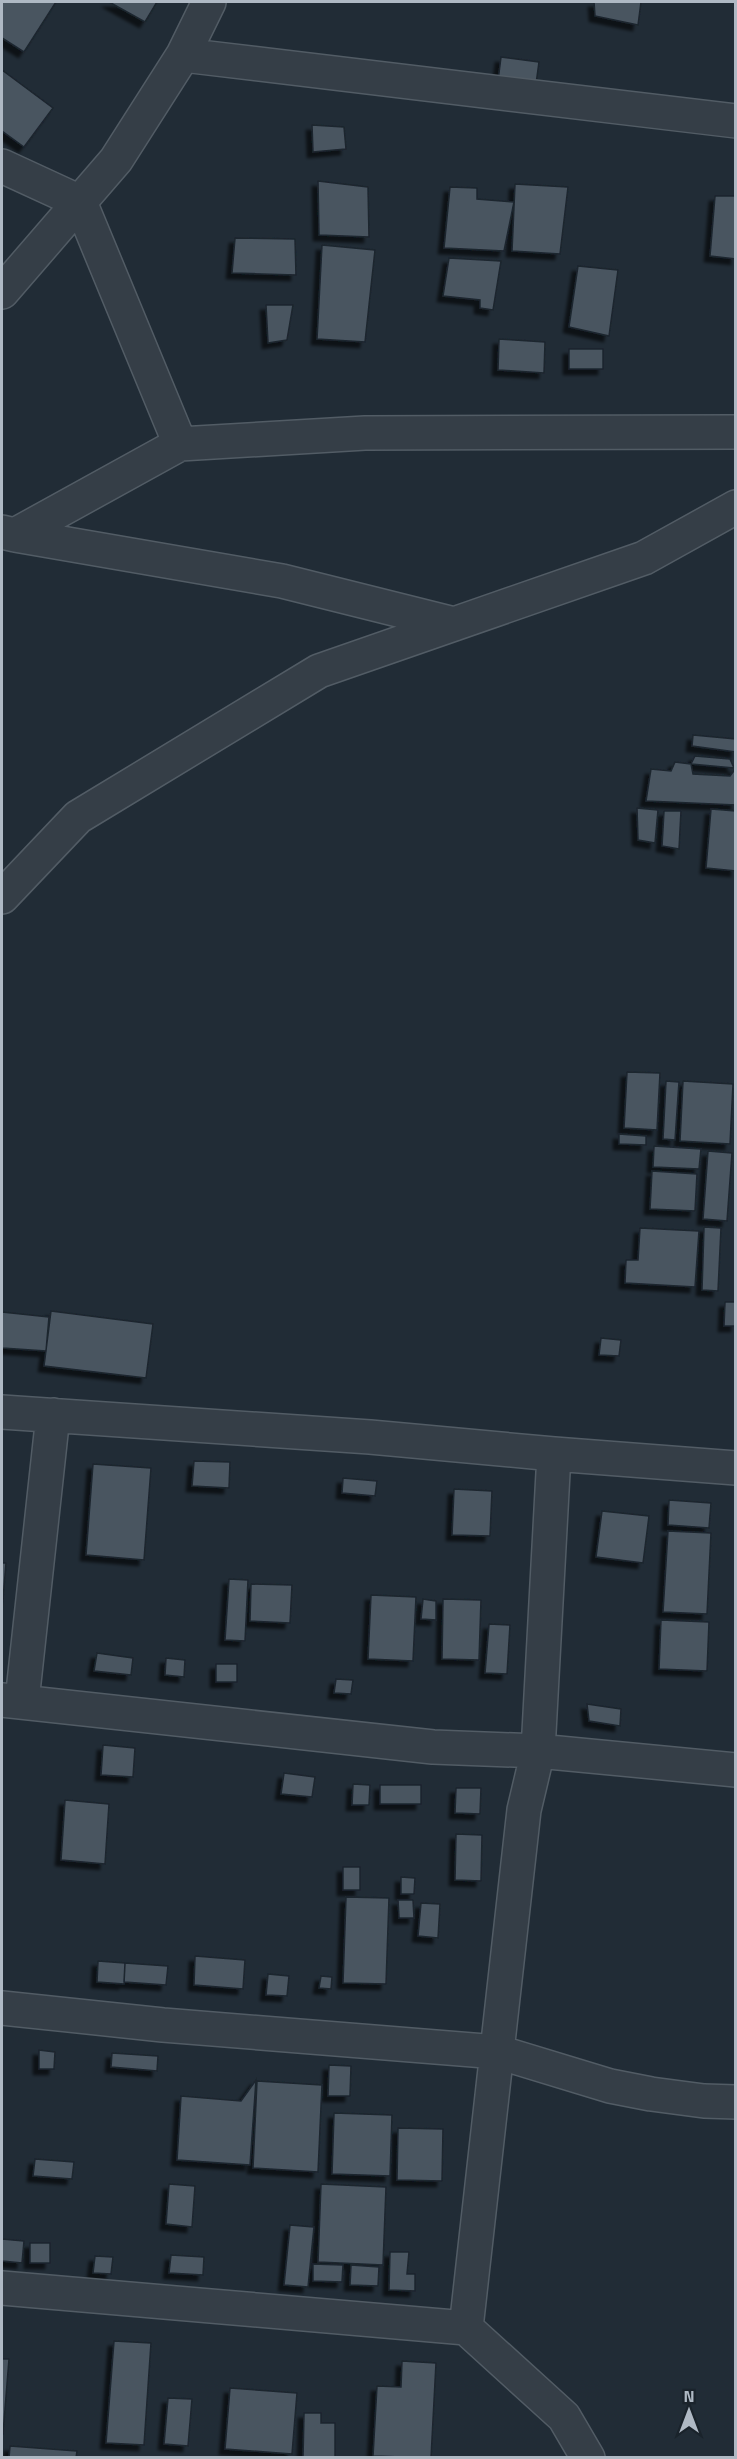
<svg xmlns="http://www.w3.org/2000/svg" width="737" height="2459" viewBox="0 0 737 2459" font-family="'Titillium Web',sans-serif">
  <style>
    .building { fill: #485460; stroke: #1c252e; stroke-width: 1.5; filter: url(#shadow) }
    .lines { fill: none; stroke-linecap: round; stroke-linejoin: round }
    .street-casing { stroke: #525c65; stroke-width: 36 }
    .street { stroke: #353e47; stroke-width: 33 }
  </style>
  <defs>
    <filter id="shadow"><feDropShadow dx="-5.5" dy="5.5" stdDeviation="1.5" flood-color="#0009"/></filter>
  </defs>
  <rect width="100%" height="100%" fill="#212c36"/>
  <path class="building" d="M2 2H56L24 52 2 38Z
    M109 2H157L145 22Z
    M594 2H641L638 25 595 16Z
    M501 57 539 62 536 84 498 81Z
    M2 70 53 108 24 147 2 131Z
    M312 125 344 127 346 149 313 152Z
    M318 181 368 187 369 237 319 235Z
    M515 184 568 187 560 254 512 251Z
    M450 187 477 188V199L514 202 504 251 444 248Z
    M715 196H736V259L710 256Z
    M235 238 295 239 296 275 232 273Z
    M322 245 375 250 365 342 317 339Z
    M449 258 501 261 493 310 480 308V300L443 296Z
    M578 266 618 270 609 336 569 327Z
    M266 305H293L287 340 268 343Z
    M499 339 545 342 544 373 498 370Z
    M569 349H603V369H569Z
    M693 735 736 739V752L692 746Z
    M695 756 730 759 734 768 691 764Z
    M675 762 691 764 693 774 730 776 736 768V805L646 801 651 769 671 771Z
    M637 808 658 810 655 843 638 840Z
    M711 809 736 811V871L706 868Z
    M664 811H681L679 849 662 846Z
    M627 1072 660 1073 657 1130 624 1128Z
    M666 1081 679 1082 675 1140 663 1139Z
    M683 1081 733 1084 730 1144 680 1141Z
    M619 1134 646 1136V1145L619 1144Z
    M654 1146 701 1149 699 1169 653 1167Z
    M708 1151 732 1153 727 1221 703 1219Z
    M652 1171 697 1174 695 1211 650 1209Z
    M704 1227 721 1228 718 1291 702 1290Z
    M640 1228 699 1231 695 1287 625 1283 626 1260H638Z
    M725 1302H736V1326H724Z
    M51 1311 153 1324 146 1378 44 1366Z
    M2 1312 49 1317 46 1351 2 1348Z
    M601 1338 621 1340 619 1356 599 1355Z
    M194 1461 230 1462 229 1488 192 1486Z
    M93 1464 151 1468 144 1560 86 1555Z
    M343 1478 377 1481 375 1496 342 1493Z
    M454 1489 492 1491 490 1536 452 1535Z
    M669 1500 711 1503 709 1528 668 1525Z
    M602 1511 649 1516 643 1563 596 1557Z
    M668 1531 711 1533 707 1614 663 1612Z
    M2 1563H6L2 1611Z
    M229 1579 248 1580 245 1641 225 1640Z
    M251 1584 292 1585 290 1623 250 1621Z
    M371 1595 416 1597 413 1661 368 1659Z
    M423 1599 436 1601V1620L421 1619Z
    M443 1599 481 1600 479 1660 442 1659Z
    M661 1620 709 1622 707 1671 659 1669Z
    M489 1624 510 1625 507 1674 485 1673Z
    M97 1653 133 1658 131 1675 94 1671Z
    M166 1658 185 1660 184 1677 165 1675Z
    M216 1664H237V1682H216Z
    M336 1679 353 1680 351 1694 334 1693Z
    M587 1704 621 1709 620 1726 589 1721Z
    M103 1745 135 1748 133 1777 101 1775Z
    M284 1773 315 1777 312 1797 281 1794Z
    M353 1784 370 1785 369 1805H352Z
    M380 1785H421V1804H380Z
    M456 1788H481L480 1814 455 1813Z
    M65 1800 109 1804 105 1864 61 1860Z
    M456 1834 482 1835 481 1881 455 1880Z
    M343 1867H360V1890H343Z
    M401 1877 415 1878 414 1894H401Z
    M346 1897 389 1898 386 1984 343 1983Z
    M398 1900H413L414 1918H399Z
    M421 1903 440 1904 438 1938 418 1936Z
    M195 1956 245 1960 243 1989 194 1985Z
    M98 1961 125 1963 124 1984 97 1982Z
    M125 1963 168 1966 166 1985 124 1982Z
    M268 1974 289 1976 287 1996 266 1995Z
    M321 1976 332 1977 331 1989 319 1988Z
    M39 2050 55 2052 54 2069H39Z
    M112 2053 158 2056 157 2071 111 2067Z
    M329 2065 351 2066 350 2096H328Z
    M256 2080 250 2165 177 2160 181 2096 241 2101Z
    M257 2081 322 2085 318 2172 253 2168Z
    M334 2113 392 2115 390 2176 332 2174Z
    M398 2128 443 2129 442 2181 397 2180Z
    M35 2159 74 2162 72 2179 33 2176Z
    M169 2184 195 2186 192 2227 166 2224Z
    M321 2184 386 2187 383 2265 318 2262Z
    M290 2225 314 2227 308 2287 284 2285Z
    M2 2239 24 2241 22 2263 2 2261Z
    M30 2243H50V2263H30Z
    M390 2252H409L407 2274H415V2291L389 2290Z
    M171 2255 204 2257 203 2275 169 2273Z
    M95 2256 113 2257 111 2274 93 2273Z
    M313 2264 343 2265 342 2282 313 2281Z
    M351 2265 379 2267 378 2286 350 2285Z
    M114 2341 151 2343 144 2445 106 2443Z
    M2 2359H9L3 2434H2Z
    M402 2361 436 2363 431 2458 373 2456 377 2386 401 2387Z
    M230 2388 297 2393 292 2454 225 2449Z
    M168 2398 192 2399 188 2446 164 2444Z
    M304 2413H321V2423H335V2458H303Z
    M10 2446 77 2451 76 2458H9Z"/>
  <g class="lines">
    <g class="street-casing">
      <path id="street" d="M183 55 736 121
        M2 166 80 202 180 444
        M2 292 116 160 183 55 209 2
        M2 532 15 535 180 444 365 433 736 432
        M15 535 282 581 454 624
        M2 897 78 817 319 671 644 558 736 507
        M2 1412 370 1437 554 1454 736 1468
        M554 1454 538 1751 524 1810 466 2328 564 2417 588 2458
        M2 1700 433 1747 538 1751 736 1770
        M22 1701 53 1415
        M2 2008 163 2025 498 2052 610 2086 651 2094 704 2101 736 2102
        M2 2288 466 2328"/>
    </g>
    <use href="#street" class="street"/>
  </g>
  <rect width="737" height="2459" fill="none" stroke="#afb9c4" stroke-width="6"/>
  <g transform="translate(689 2411)" stroke="#1a232b" stroke-width="4.5" paint-order="stroke">
  <path d="M0-4.5L10 22L0 15L-10 22Z" fill="#afb9c4"/>
  <text y="-9" font-size="16" font-weight="bold" text-anchor="middle" fill="#afb9c4">N</text>
  </g>
</svg>
